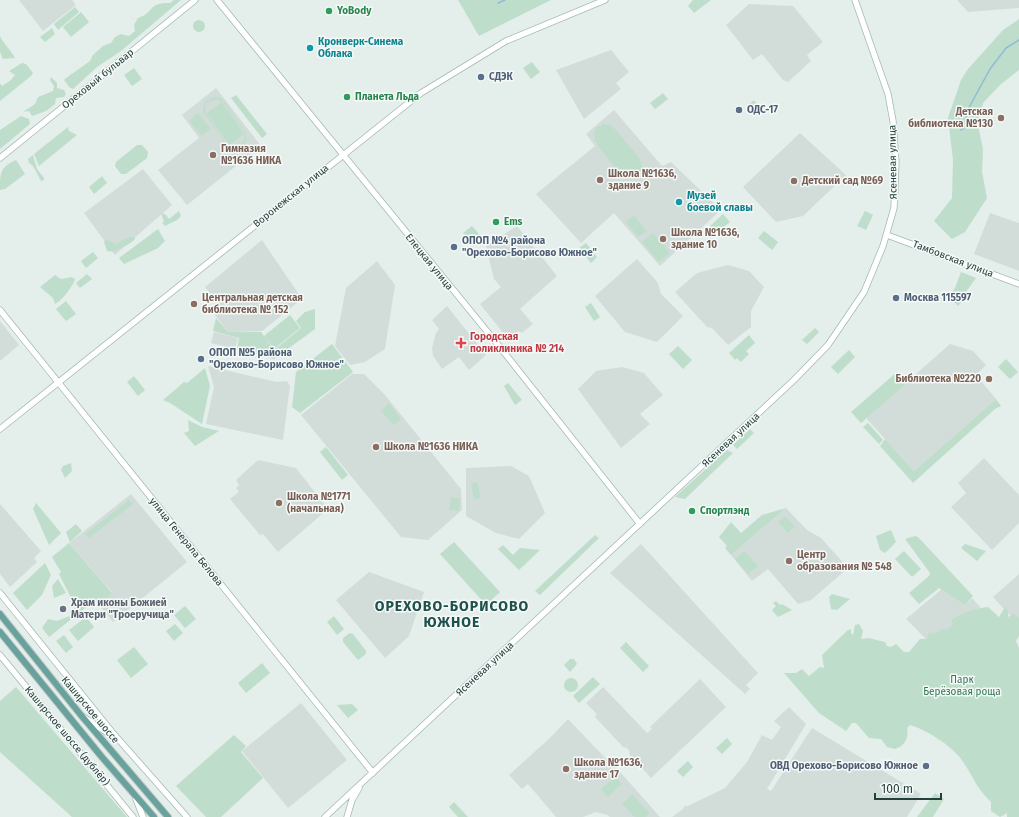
<svg xmlns="http://www.w3.org/2000/svg" width="1019" height="817" viewBox="0 0 1019 817" font-family="'Fira Sans',sans-serif">
  <style>
    .built { fill: #d2ddda }
    .green { fill: #bedecb; fill-rule: evenodd }
    .lines { fill: none; stroke-linecap: round; stroke-linejoin: round }
    .stream { stroke: #8dbdd1; stroke-width: 1.5 }
    .secondary-casing { stroke: #a3b9b4; stroke-width: 7 }
    .primary-casing { stroke: #c2c9c8; stroke-width: 8 }
    .secondary { stroke: #fff; stroke-width: 5.5 }
    .primary { stroke: #69a29c; stroke-width: 6 }
    .leisure-dot { fill: #2e9e5b; stroke: #f5faf8; stroke-width: 1.5 }
    .culture-dot { fill: #0f9aa8; stroke: #f5faf8; stroke-width: 1.5 }
    .service-dot { fill: #5c6f8a; stroke: #f5faf8; stroke-width: 1.5 }
    .education-dot { fill: #8d6e63; stroke: #f5faf8; stroke-width: 1.5 }
    .health-dot { fill: #e0444e; stroke: #f5faf8; stroke-width: 1.5 }
    .worship-dot { fill: #6b7280; stroke: #f5faf8; stroke-width: 1.5 }
    .labels { text-anchor: middle; dominant-baseline: central; stroke-width: 3; stroke-linejoin: round; paint-order: stroke }
    .leisure-label { font-size: 10px; font-weight: bold; fill: #27864d; stroke: #f5faf8; text-anchor: start }
    .culture-label { font-size: 10px; font-weight: bold; fill: #0d838f; stroke: #f5faf8; text-anchor: start }
    .service-label { font-size: 10px; font-weight: bold; fill: #4e5e75; stroke: #f5faf8; text-anchor: start }
    .street-label { font-size: 10px; fill: #243f3c; stroke: #f5faf8 }
    .education-label { font-size: 10px; font-weight: bold; fill: #785e54; stroke: #f5faf8; text-anchor: start }
    .health-label { font-size: 10px; font-weight: bold; fill: #be3a42; stroke: #f5faf8; text-anchor: start }
    .worship-label { font-size: 10px; font-weight: bold; fill: #5b616d; stroke: #f5faf8; text-anchor: start }
    .park-label { font-size: 10px; fill: #2e7654; stroke: #f5faf8 }
    .district-label { font-size: 14px; font-weight: bold; letter-spacing: 1px; fill: #1f514c; stroke: #f5faf8 }
  </style>
  <rect width="100%" height="100%" fill="#e4eeeb"/>
  <path class="built" d="M19 0H72L76 5 43 31Z
    M957 0H1019V8L968 12Z
    M749 4 793 6 823 42 807 55 811 61 788 82 783 80 762 54 753 60 726 25Z
    M611 50 629 72 616 83 621 89 584 119 556 70Z
    M216 88 261 146 187 205 158 170 199 138 182 115Z
    M614 110 662 166 671 162 721 210 660 266 614 213 581 243 536 194 595 146 586 134Z
    M800 133 846 175 803 216 776 222 743 187Z
    M143 169 172 205 115 255 84 213Z
    M990 213 1019 223V271L974 254Z
    M517 226 557 276 520 309 533 324 522 333 519 331 508 339 480 304 501 287 494 279 486 246Z
    M262 240 302 299 262 331 228 332 215 315 222 309 205 287Z
    M637 259 658 283 661 294 683 316 657 342 625 332 595 296Z
    M377 261 395 285 385 349 365 362 350 365 335 346 346 288Z
    M728 265 749 271 764 287 751 311V327L728 345 712 328 707 327 675 292 697 273Z
    M447 306 486 355 469 370 459 357 442 369 433 356 432 348 436 333 439 329 432 320Z
    M0 321 19 345 0 361Z
    M214 332 238 338 235 349 211 343Z
    M950 344 973 351 986 365 976 375 996 399 914 471 866 418Z
    M208 366 276 382 287 381 290 386 283 440 206 424 214 387Z
    M622 367 644 373 663 395 640 414 650 424 621 448 578 389 596 371Z
    M352 374H364L385 395 461 489 462 510 428 540 401 537 301 415Z
    M984 458 1019 495V523L992 550 951 507 966 493 958 483Z
    M258 460 296 468 328 509 278 552 263 534 260 535 230 499 239 492 236 488 239 485 236 480Z
    M511 466 529 476 545 513 519 539 496 533 466 516V468Z
    M131 494 187 562 113 622 99 605 112 592 69 543Z
    M0 504 41 551 34 558 37 562 10 587 0 574Z
    M786 508 807 530 821 538 848 568 811 600 798 604 768 569 752 581 731 555Z
    M641 544 758 673 746 685 750 689 745 694 610 573Z
    M369 572 424 592 409 636 385 658 336 600Z
    M1019 574V625L993 597Z
    M942 589 965 605 972 598 981 608 931 644 906 619Z
    M700 679 726 707 651 778 629 754 630 752 626 747 624 748 595 717 597 714 586 703 603 687 647 733 652 729 650 727Z
    M301 703 347 760 288 808 242 751Z
    M789 707 806 724 767 789 771 791 812 728 921 794 907 817H672L683 809 685 806H688L725 788 747 762 762 735 772 740 781 727 774 721Z
    M568 719 612 765 613 764 660 817H610L607 815 596 812 583 817H556L528 784 522 789 509 775 551 737Z"/>
  <path class="green" d="M174 0H181L121 51 97 67 73 89 69 87 64 80 66 78 90 61 93 55 103 46 111 43 115 37 121 34 129 36 135 31 134 25 138 18C154 13 148 2 170 3Z
    M458 0H551L479 36Z
    M693 0H711L694 13 688 6Z
    M75 7 79 12 58 30 54 24Z
    M81 12 89 22 71 37 63 27Z
    M1019 19V70L1000 85 983 103 978 125 983 149 982 172 987 198 965 232 952 239 934 221 952 198 953 160 948 118 961 80 968 69 1003 30Z
    M193 26a6 6 0 1 1 12 0a6 6 0 1 1-12 0Z
    M52 28 55 34 45 42 40 37Z
    M0 36C3 43 11 50 15 58L3 59 0 52Z
    M532 62 540 72 531 79 523 68Z
    M22 63 26 64 33 73 31 76 0 101V83L2 86 11 80 15 75 9 71Z
    M134 68 142 79 132 86 124 75Z
    M51 77 57 83V88L64 90 66 94 64 97 56 98 55 104 46 111 32 116 29 111 23 112 35 104 38 97 53 91 54 86 50 80Z
    M663 93 668 99 655 109 650 103Z
    M236 95 267 134 262 138 231 98Z
    M214 97 220 98 224 101 246 133V142C241 147 233 151 227 146L203 111 205 102ZM217 99 223 102 245 133 244 141C240 146 233 149 227 145L205 111 206 103Z
    M754 100 762 110 757 115 748 105Z
    M222 102 244 134 229 145 207 113Z
    M198 113 211 129 202 136 189 121Z
    M21 116 29 119 30 124 0 149V130Z
    M604 124 611 125 615 129 640 159 642 168 637 176C633 178 629 179 625 177 619 174 614 166 610 161 602 151 582 131 604 124Z
    M68 127 69 131 77 135 39 166 34 154Z
    M137 145H142L148 152 147 158 126 174H121L115 166 116 162Z
    M33 155 37 169 44 178V180L41 181 33 166 29 163 28 159Z
    M16 160 25 174 5 189 0 190C0 173 0 167 16 160Z
    M102 176 107 183 94 194 89 187Z
    M179 211 181 216 177 220 165 226 162 223 164 222 161 213 166 215 169 219Z
    M865 211 873 215 866 230 857 226Z
    M723 214 730 222 716 233 710 226Z
    M634 215 646 231 638 237 626 222Z
    M472 226 480 235 470 243 463 233Z
    M158 229 165 241 158 248 124 264 119 258Z
    M764 231 778 242 772 250 758 238Z
    M653 233 670 253 659 262 642 242Z
    M129 237H134L135 239C130 245 121 247 114 252L107 251 104 242 106 239 116 244Z
    M586 243 597 257 591 263 579 248Z
    M93 252 98 258 86 268 81 261Z
    M961 272 976 278 966 292 968 294 958 306 948 297 955 288Z
    M87 274 92 279 80 288 76 283Z
    M55 275 61 279 72 277 75 279C73 286 62 301 55 304L53 298 40 287Z
    M66 301 76 314 66 321 56 309Z
    M591 303 600 317 594 321 585 307Z
    M315 309V329L274 359 237 349 239 338 213 331 216 318 228 332H261L264 336 290 315 300 328 274 349 264 336 274 350 301 328 296 321 305 312Z
    M815 328 819 332 807 344 802 340Z
    M749 335 755 343 746 351 749 354 741 362 737 358 735 360 729 353Z
    M332 344 353 372 300 413 292 407 296 372Z
    M678 346 692 360 683 369 669 354Z
    M849 350 855 357 838 374 831 367Z
    M1006 359 1018 372 1010 379 998 367Z
    M205 368 210 386 202 424 170 403 163 400 184 382 187 383Z
    M897 372 907 383 861 423 851 412Z
    M134 376 145 390 138 396 127 382Z
    M508 383 522 400 515 405 504 386Z
    M996 399 1001 406 995 409 913 483 880 446 885 439 914 471Z
    M389 403 401 419 394 425 381 411Z
    M188 420 202 427 219 431 195 446 184 433 189 431Z
    M868 423 883 440 879 444 863 427Z
    M750 429 754 433 737 449 733 445Z
    M326 447 348 475 342 480 320 452Z
    M727 450 733 453 685 499 675 497Z
    M71 463 72 471 65 478 61 470 63 466Z
    M477 482 481 498 474 499 471 484Z
    M451 497 460 498 459 511 449 510Z
    M129 500 133 504 89 538 85 534Z
    M36 503 61 533 49 545 33 509Z
    M786 508 731 555 725 548 727 546 719 537 731 522 741 533 762 515Z
    M785 516 795 527 788 533 778 522Z
    M76 524 82 531 70 542 66 532Z
    M891 530 896 542 885 553 880 550 876 536Z
    M595 535 599 538 540 595 535 591Z
    M915 536 918 537 973 596 965 605 939 588 919 604 909 593 929 576 930 573 905 539Z
    M454 542 500 592 486 605 440 554Z
    M69 543 112 593 99 605 95 600 49 637 42 628 48 619 57 621 72 615 75 606 59 574 61 572 52 557Z
    M965 544 986 551 977 561 961 548Z
    M503 545 513 555 520 548 540 550 519 570 498 549Z
    M744 551 758 566 748 574 735 559Z
    M904 551 921 569 912 577 895 559Z
    M45 563 51 575 42 595 27 610 13 593Z
    M58 579 66 593 54 598 52 586Z
    M832 594 850 599 837 610 831 609 829 597Z
    M776 601 780 605 782 604 792 610 778 617 772 610 776 606 773 603Z
    M185 606 196 619 185 628 174 615Z
    M988 607 999 617 1005 607 1008 611V617L1014 613 1019 618V636L1016 641 1019 648V817H1007V813L1000 817 991 811V802C975 787 973 775 961 759 952 746 925 729 910 725L907 728C909 738 905 746 895 749L887 747 881 739 869 738 856 723H852L846 731 819 713 784 673H796L802 669 809 676 820 667 824 668 822 655 848 630 851 629V633L853 635 855 625 859 624 863 631 861 639 868 638 885 642 887 646 891 647 896 644 904 652H909L920 639H927L929 632 934 634 942 629H948L953 624 951 621C958 614 978 608 988 607Z
    M334 616 344 629 337 635 327 622Z
    M86 617 94 627 78 641 69 630Z
    M175 624 183 633 174 641 166 631Z
    M350 633 353 634 366 651V654L358 660 343 642V638Z
    M64 635 73 647 66 653 56 641Z
    M626 642 649 666 643 672 620 648Z
    M134 647 148 664 131 678 117 660Z
    M570 659H574L577 664 570 672 564 665Z
    M262 663 270 673 246 693 238 683Z
    M593 677 600 684 579 703 573 696Z
    M564 685a7 7 0 1 1 14 0a7 7 0 1 1-14 0Z
    M16 687 127 817H72L0 752V701Z
    M352 704 358 710 348 718 337 705Z
    M234 735 246 746 241 752 263 778 221 817H206L176 786Z
    M727 738 732 744 722 754 716 748Z
    M688 761 693 767 683 777 677 771Z
    M615 777 622 784 608 797 601 789Z
    M935 793 944 799 933 817H917Z
    M632 794 650 813 646 817H635L622 804Z
    M454 802 468 817H458L449 807Z"/>
  <g class="lines">
    <path class="stream" d="M498 3 505 0
      M961 130 967 126 966 113 990 69 1006 48 1019 40"/>
    <g class="secondary-casing">
      <path id="secondary" d="M217 0 499 346 640 524
        M0 158 195 0
        M887 235 1019 284
        M0 310 373 773
        M0 429 421 93 506 41 605 0
        M0 593 112 732 187 817
        M0 655 133 817
        M85 718 115 738
        M136 799 143 817
        M325 817 794 380 828 345 864 292 883 246 894 208 896 162 893 121 888 94 855 0
        M347 817 352 800 359 788"/>
    </g>
    <g class="primary-casing">
      <path id="primary" d="M0 614 80 714 168 817
        M0 632 101 756 154 817"/>
    </g>
    <use href="#secondary" class="secondary"/>
    <use href="#primary" class="primary"/>
  </g>
  <g class="leisure-dot">
    <circle cx="329" cy="11" r="4"/>
    <circle cx="347" cy="97" r="4"/>
    <circle cx="496" cy="222" r="4"/>
    <circle cx="692" cy="511" r="4"/>
  </g>
  <g class="culture-dot">
    <circle cx="310" cy="48" r="4"/>
    <circle cx="679" cy="202" r="4"/>
  </g>
  <g class="service-dot">
    <circle cx="481" cy="77" r="4"/>
    <circle cx="739" cy="110" r="4"/>
    <circle cx="454" cy="247" r="4"/>
    <circle cx="896" cy="298" r="4"/>
    <circle cx="201" cy="359" r="4"/>
    <circle cx="926" cy="766" r="4"/>
  </g>
  <g class="education-dot">
    <circle cx="1001" cy="118" r="4"/>
    <circle cx="213" cy="155" r="4"/>
    <circle cx="600" cy="180" r="4"/>
    <circle cx="794" cy="181" r="4"/>
    <circle cx="663" cy="239" r="4"/>
    <circle cx="194" cy="304" r="4"/>
    <circle cx="989" cy="379" r="4"/>
    <circle cx="376" cy="447" r="4"/>
    <circle cx="279" cy="503" r="4"/>
    <circle cx="789" cy="561" r="4"/>
    <circle cx="566" cy="769" r="4"/>
  </g>
  <path class="health-dot" d="M459 337h4v4h4v4h-4v4h-4v-4h-4v-4h4z"/>
  <circle class="worship-dot" cx="63" cy="609" r="4"/>
  <g class="labels">
    <g class="leisure-label">
      <text x="337" y="11">YoBody</text>
      <text x="355" y="97">Планета Льда</text>
      <text x="504" y="222">Ems</text>
      <text x="700" y="511">Спортлэнд</text>
    </g>
    <g class="culture-label">
      <text x="318" y="42">Кронверк-Синема<tspan x="318" dy="12">Облака</tspan></text>
      <text x="687" y="196">Музей<tspan x="687" dy="12">боевой славы</tspan></text>
    </g>
    <g class="service-label">
      <text x="489" y="77">СДЭК</text>
      <text x="747" y="110">ОДС-17</text>
      <text x="462" y="241">ОПОП №4 района<tspan x="462" dy="12">"Орехово-Борисово Южное"</tspan></text>
      <text x="904" y="298">Москва 115597</text>
      <text x="209" y="353">ОПОП №5 района<tspan x="209" dy="12">"Орехово-Борисово Южное"</tspan></text>
      <text x="918" y="766" text-anchor="end">ОВД Орехово-Борисово Южное</text>
    </g>
    <g class="street-label">
      <text transform="translate(98 79) rotate(-39)">Ореховый бульвар</text>
      <text transform="translate(893 162) rotate(-91)">Ясеневая улица</text>
      <text transform="translate(291 196) rotate(-39)">Воронежская улица</text>
      <text transform="translate(953 259) rotate(21)">Тамбовская улица</text>
      <text transform="translate(429 262) rotate(51)">Елецкая улица</text>
      <text transform="translate(731 440) rotate(-43)">Ясеневая улица</text>
      <text transform="translate(186 542) rotate(51)">улица Генерала Белова</text>
      <text transform="translate(485 669) rotate(-43)">Ясеневая улица</text>
      <text transform="translate(90 710) rotate(50)">Каширское шоссе</text>
      <text transform="translate(67 736) rotate(50)">Каширское шоссе (дублёр)</text>
    </g>
    <g class="education-label">
      <text x="993" y="112" text-anchor="end">Детская<tspan x="993" dy="12">библиотека №130</tspan></text>
      <text x="221" y="149">Гимназия<tspan x="221" dy="12">№1636 НИКА</tspan></text>
      <text x="608" y="174">Школа №1636,<tspan x="608" dy="12">здание 9</tspan></text>
      <text x="802" y="181">Детский сад №69</text>
      <text x="671" y="233">Школа №1636,<tspan x="671" dy="12">здание 10</tspan></text>
      <text x="202" y="298">Центральная детская<tspan x="202" dy="12">библиотека № 152</tspan></text>
      <text x="981" y="379" text-anchor="end">Библиотека №220</text>
      <text x="384" y="447">Школа №1636 НИКА</text>
      <text x="287" y="497">Школа №1771<tspan x="287" dy="12">(начальная)</tspan></text>
      <text x="797" y="555">Центр<tspan x="797" dy="12">образования № 548</tspan></text>
      <text x="574" y="763">Школа №1636,<tspan x="574" dy="12">здание 17</tspan></text>
    </g>
    <g class="health-label">
      <text x="470" y="337">Городская<tspan x="470" dy="12">поликлиника № 214</tspan></text>
    </g>
    <g class="worship-label">
      <text x="71" y="603">Храм иконы Божией<tspan x="71" dy="12">Матери "Троeручица"</tspan></text>
    </g>
    <g class="park-label">
      <text x="962" y="680">Парк<tspan x="962" dy="12">Берёзовая роща</tspan></text>
    </g>
    <g class="district-label">
      <text x="452" y="606">ОРЕХОВО-БОРИСОВО<tspan x="452" dy="16">ЮЖНОЕ</tspan></text>
    </g>
  </g>
  <path d="M875 793v6h66v-6" fill="none" stroke="#243f3c" stroke-width="2"/>
  <text x="881" y="793" font-size="12" fill="#243f3c" stroke="#f5faf8" stroke-width="3" paint-order="stroke">100 m</text>
</svg>
